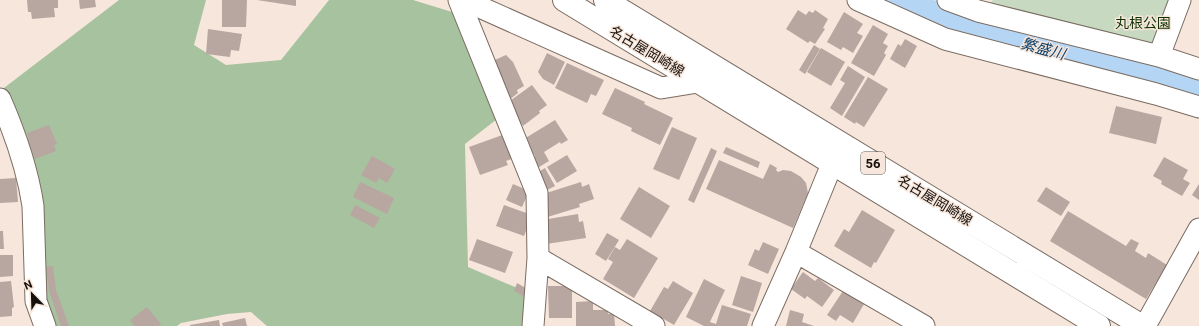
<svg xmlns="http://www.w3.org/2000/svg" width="1199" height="326" viewBox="0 0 1199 326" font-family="Roboto,'Noto Sans JP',sans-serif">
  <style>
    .green { fill: #c7d9c1 }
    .forest { fill: #a7c29f }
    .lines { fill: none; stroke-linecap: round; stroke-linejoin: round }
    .river { stroke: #b5d5f5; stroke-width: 36 }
    .building { fill: #b8a6a0 }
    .minor-casing { stroke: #7a6c62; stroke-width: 23 }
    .major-casing { stroke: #7a6c62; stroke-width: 24 }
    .minor { stroke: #fff; stroke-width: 21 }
    .major { stroke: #fff; stroke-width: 22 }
    .labels { text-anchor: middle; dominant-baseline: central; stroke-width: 3; stroke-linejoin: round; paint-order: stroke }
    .shield { fill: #f7e6db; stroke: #595049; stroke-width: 1 }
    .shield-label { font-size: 13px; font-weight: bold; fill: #150f0b }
    .park-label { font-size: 14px; fill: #0e3200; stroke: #f7e6db }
    .street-label { font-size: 14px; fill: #150f0b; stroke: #f7e6db }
    .water-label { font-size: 15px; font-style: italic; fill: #0f416a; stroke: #f7e6db }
  </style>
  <rect width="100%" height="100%" fill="#f7e6db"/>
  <path class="green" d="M993 0H1177L1158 51 984 10Z"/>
  <path class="forest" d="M119 0H206L194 45 226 65 281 60 329 0H413L465 16 506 112 465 144 468 267 529 293 526 326H267L251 312 227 314 181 323 177 326H52L0 91Z"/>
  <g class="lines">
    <path class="river" d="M890 0 927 17 1199 91"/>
  </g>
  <path class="building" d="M27 0H58V8H54L55 17 32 19 31 12H28Z
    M79 0H95L96 7 80 9Z
    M222 0H247L246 27H222Z
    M257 0H296V6Z
    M798 10 806 15 809 11 813 13 815 10 828 19 823 28 825 29 815 44 810 41 808 43 786 29Z
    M844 12 863 24 857 33 863 36 853 53 843 47 841 50 827 42Z
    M873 25 888 34 883 43 888 46 884 53 886 55 874 76 851 63Z
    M208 29 242 34 239 51 231 50 230 57 206 54Z
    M905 39 917 46 905 68 890 59 898 44 901 46Z
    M814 45 820 49 805 74 799 70Z
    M821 48 845 62 831 86 807 72Z
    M547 53 565 62 554 85 543 79 538 72Z
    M506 55 513 62 524 86 517 90 518 93 505 103 488 63Z
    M567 63 604 80 596 96 591 94 587 103 555 88Z
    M848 66 865 77 842 116 830 108 845 83 840 80Z
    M868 77 888 89 864 127 856 122 855 124 844 117Z
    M532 85 547 105 539 111 540 113 523 126 507 103Z
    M615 88 645 102 644 104 673 118 660 145 631 131 632 128 602 114Z
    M1116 106 1162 117 1156 144 1109 133Z
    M555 120 568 140 561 144 560 142 544 152 549 161 536 169 530 159 535 156 524 139Z
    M49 125 57 144 54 145 56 151 35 159 27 139 29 138 27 133Z
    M672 127 697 138 679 180 653 169Z
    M508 133 517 157 506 161 508 165 480 175 469 147Z
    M726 147 760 162 758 168 723 153Z
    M711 148 717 151 694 203 688 200Z
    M567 155 577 171 557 183 547 167Z
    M372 156 395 169 387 183 379 178 376 183 361 175Z
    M1164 157 1188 170 1183 179 1190 183 1182 196 1161 184 1162 181 1153 176Z
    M719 160 763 179 770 164 777 168 776 170 778 172 783 170 791 171 801 177 806 183 808 193 793 228 706 189Z
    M545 168 555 186 541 193 535 174Z
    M16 178 18 202 0 203V179Z
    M360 182 394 198 387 214 353 197Z
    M581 182 582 187 589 184 594 199 579 204 580 207 541 219 540 195Z
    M513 184 529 191 522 207 506 200Z
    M1199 184V200L1192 195Z
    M639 187 670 206 651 238 620 219Z
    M1046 187 1070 202 1061 216 1037 201Z
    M355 205 380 218 374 228 350 215Z
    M504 205 532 215 524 236 496 226Z
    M862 210 895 230 876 263 874 262 871 268 834 246 844 229 849 232Z
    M1068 211 1126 246 1131 239 1139 243 1135 251 1146 258 1148 253 1167 265 1146 299 1050 241Z
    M578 214 579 222 583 221 586 238 546 244 542 220Z
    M0 231H3L4 249H0Z
    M607 233 619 240 606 261 595 254Z
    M477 239 513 252 505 273 469 260Z
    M627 239 658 258 634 298 603 279 613 262 608 259 615 247 620 250Z
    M763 242 779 249 768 274 748 265 755 249 759 251Z
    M0 255H13V276L0 277Z
    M53 266 56 290 69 326H61L49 291 46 267Z
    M803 272 815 281 818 278 834 290 822 307 807 296 805 299 791 289Z
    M741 276 762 283 753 312 732 305Z
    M704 279 725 290 708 326H704L686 317Z
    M11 281 14 307 12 308V316L0 317V282Z
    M673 281 693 293 674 325 650 311 664 287 668 289Z
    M517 283 529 290 527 298 514 291Z
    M548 286H569L568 289H572V318H549Z
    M843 291 864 304 853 323 840 315 836 321 827 315Z
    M593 301V310H608V314L614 313 615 326H576V302Z
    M722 305 751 314 747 326H708L710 322 716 324Z
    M147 307 161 324 159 326H134L130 320Z
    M790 310 804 314 802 322 814 326H786Z
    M245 318 247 326H223L222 323Z
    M219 320 220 326H190V325Z"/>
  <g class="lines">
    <g class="minor-casing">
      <path id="minor" d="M459 0 537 193 538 258 654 326
        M464 0 661 88 698 82
        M858 0 945 39 1156 94 1199 107
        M948 0 978 11 1159 56 1199 69
        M1159 56 1180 0
        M0 99C14 131 28 172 33 206L36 301 45 326
        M796 252 924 326
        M533 326 538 258
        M763 326 796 252 832 164
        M1145 326 1199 229"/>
    </g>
    <g class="major-casing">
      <path id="major" d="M564 0 1099 326
        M605 0 1142 326"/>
    </g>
    <use href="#minor" class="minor"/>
    <use href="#major" class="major"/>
  </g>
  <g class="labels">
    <rect class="shield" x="861" y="152" width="24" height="22" rx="3"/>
    <g class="shield-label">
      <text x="873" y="163">56</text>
    </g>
    <g class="park-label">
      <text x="1143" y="23">丸根公園</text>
    </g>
    <g class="street-label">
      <text transform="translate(647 51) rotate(31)">名古屋岡崎線</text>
      <text transform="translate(935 200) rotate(31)">名古屋岡崎線</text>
    </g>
    <g class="water-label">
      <text transform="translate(1043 49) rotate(15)">繁盛川</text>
    </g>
  </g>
  <g transform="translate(32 294) rotate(337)" stroke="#f7e6db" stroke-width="3" paint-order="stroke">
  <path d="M0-3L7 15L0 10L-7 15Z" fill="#150f0b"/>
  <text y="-6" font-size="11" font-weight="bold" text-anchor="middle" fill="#150f0b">N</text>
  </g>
</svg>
